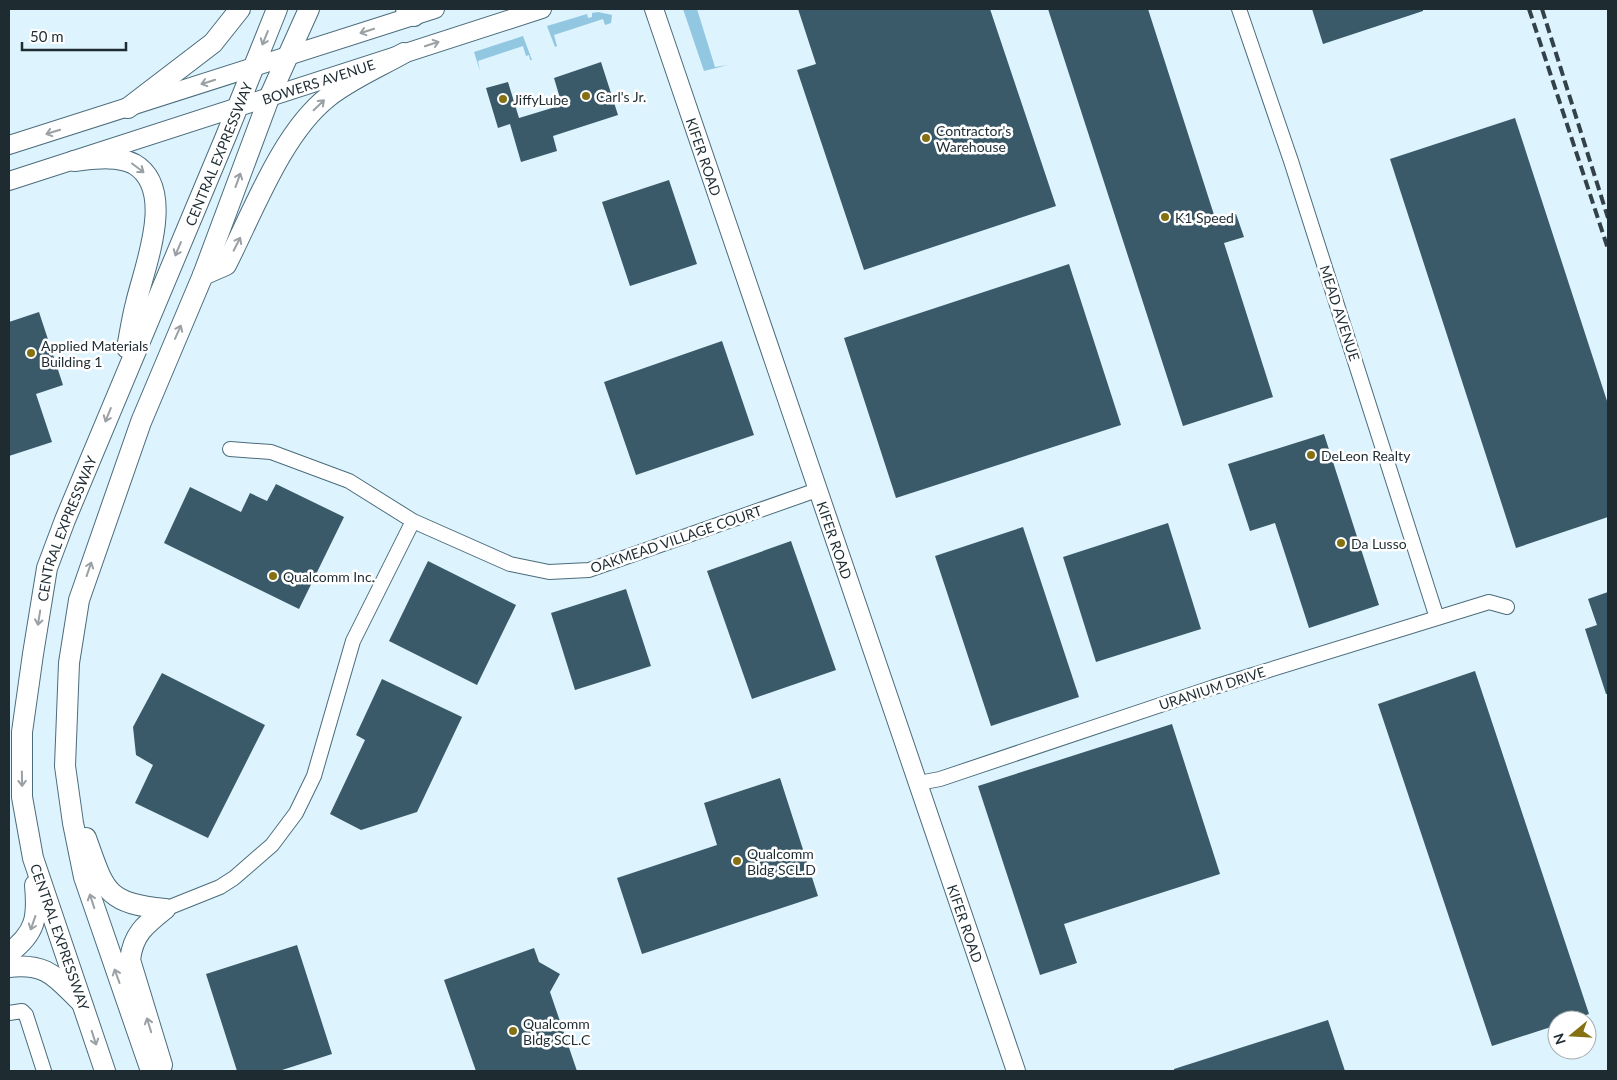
<svg xmlns="http://www.w3.org/2000/svg" width="1617" height="1080" viewBox="0 0 1617 1080" font-family="Lato,sans-serif">
  <style>
    .green { fill: #91c7e0 }
    .building { fill: #3a5a69 }
    .lines { fill: none; stroke-linecap: round; stroke-linejoin: round }
    .minor-casing { stroke: #4b6c7b; stroke-width: 16 }
    .major-casing { stroke: #4b6c7b; stroke-width: 20 }
    .highway-casing { stroke: #4b6c7b; stroke-width: 22 }
    .minor { stroke: #fff; stroke-width: 14 }
    .major { stroke: #fff; stroke-width: 18 }
    .highway { stroke: #fff; stroke-width: 20 }
    .rail { stroke: #334248; stroke-width: 4; stroke-dasharray: 10 5; stroke-linecap: butt }
    .oneway { stroke: #9aa0a3 }
    .poi-dot { fill: #857111; stroke: #fff; stroke-width: 2 }
    .labels { text-anchor: middle; dominant-baseline: central; stroke-width: 5; stroke-linejoin: round; paint-order: stroke }
    .street-label { font-size: 14px; fill: #1e2c32; stroke: #fff }
    .poi-label { font-size: 14px; fill: #1e2c32; stroke: #fff; text-anchor: start }
  </style>
  <rect width="100%" height="100%" fill="#ddf3fe"/>
  <path class="green" d="M683 9H697L715 67 728 65 704 71Z
    M598 12 612 15 611 23 605 25 603 19 554 35 557 46 555 47 547 26 587 14 588 18 592 17V13Z
    M523 36 532 60H530L529 55 526 56 523 46 478 61 480 71 474 52Z"/>
  <path class="building" d="M798 9H990L1056 206 864 270 797 70 816 64Z
    M1048 9H1148L1216 221 1236 214 1244 237 1224 243 1273 397 1183 426Z
    M1312 9H1423V11L1323 44Z
    M601 62 618 115 553 136 557 151 521 162 510 124 498 128 486 88 508 82 519 118 562 105 554 78Z
    M1515 118 1608 404V517L1516 548 1390 159Z
    M669 180 697 264 630 286 602 202Z
    M1069 264 1121 425 896 498 844 338Z
    M39 312 63 385 36 394 52 442 9 456V322Z
    M722 341 754 435 636 475 604 382Z
    M1324 434 1379 605 1309 628 1275 523 1250 531 1228 464Z
    M276 484 344 517 299 609 164 543 190 487 241 512 250 493 267 501Z
    M1168 523 1201 629 1096 662 1063 557Z
    M1023 527 1079 697 991 726 935 556Z
    M791 541 836 670 752 699 707 571Z
    M428 561 516 605 477 685 389 641Z
    M626 589 651 666 575 690 551 613Z
    M1608 592V694H1606L1585 629 1597 625 1588 599Z
    M1475 671 1589 1014 1571 1020H1557V1025L1492 1046 1378 704Z
    M162 673 265 725 208 838 135 803 153 765 136 755 133 727Z
    M382 679 462 717 417 812 361 830 330 814 365 740 356 735Z
    M1172 724 1220 874 1064 924 1077 963 1040 975 978 786Z
    M780 778 818 896 642 954 617 878 717 845 704 803Z
    M297 945 332 1054 279 1071H237L206 974Z
    M534 948 539 962 560 974 550 992 577 1071H476L444 980Z
    M1328 1020 1345 1071H1174V1069Z"/>
  <g class="lines">
    <g class="minor-casing">
      <path id="minor" d="M1239 9 1291 161 1437 618
        M230 449 271 452 349 481 413 521 510 564 549 572 589 570 817 490
        M919 783 940 779 1214 687 1489 602 1507 607
        M165 909 220 887 234 878 272 845 296 813 314 776 353 641 413 521
        M9 1013 22 1011 26 1015 44 1071"/>
    </g>
    <g class="major-casing">
      <g id="major">
        <path id="s1" d="M654 9 1016 1071"/>
        <path d="M9 145 435 9"/>
        <path id="s2" d="M9 181 542 9"/>
      </g>
    </g>
    <g class="highway-casing">
      <g id="highway">
        <path d="M406 9 414 16"/>
        <path d="M128 108 213 43 240 9"/>
        <path d="M74 161C93 159 117 155 134 164 177 189 144 268 136 303 132 318 130 333 127 348"/>
        <path d="M203 275 226 265C253 212 282 133 328 97 351 79 379 67 404 53"/>
        <path d="M86 838C105 891 105 903 165 909"/>
        <path d="M9 953C36 933 38 917 35 885"/>
        <path d="M9 967C48 963 55 977 81 1002"/>
        <path d="M162 1065 130 960C133 934 145 925 165 909"/>
        <path id="s3" d="M105 1071 33 858 22 797V732L33 654 47 568 65 520 226 136 277 9"/>
        <path d="M151 1071 84 877 73 823 65 766 69 663 79 600 141 422 203 275 269 98 309 9"/>
      </g>
    </g>
    <use href="#minor" class="minor"/>
    <use href="#major" class="major"/>
    <use href="#highway" class="highway"/>
    <path class="rail" d="M1529 9 1608 249
      M1542 9 1608 218"/>
  </g>
  <defs><path id="oneway-shaft" d="M-6 0H5M1.5-3L5.5 0L1.5 3" fill="none" stroke-width="1.6" stroke-linecap="round" stroke-linejoin="round" transform="scale(1.25)"/></defs>
  <g class="oneway">
    <use href="#oneway-shaft" transform="translate(367 31) rotate(162)"/>
    <use href="#oneway-shaft" transform="translate(265 38) rotate(112)"/>
    <use href="#oneway-shaft" transform="translate(432 44) rotate(-18)"/>
    <use href="#oneway-shaft" transform="translate(208 82) rotate(162)"/>
    <use href="#oneway-shaft" transform="translate(319 105) rotate(-44)"/>
    <use href="#oneway-shaft" transform="translate(53 132) rotate(163)"/>
    <use href="#oneway-shaft" transform="translate(138 168) rotate(37)"/>
    <use href="#oneway-shaft" transform="translate(238 180) rotate(-70)"/>
    <use href="#oneway-shaft" transform="translate(237 244) rotate(-63)"/>
    <use href="#oneway-shaft" transform="translate(178 249) rotate(113)"/>
    <use href="#oneway-shaft" transform="translate(178 332) rotate(-66)"/>
    <use href="#oneway-shaft" transform="translate(108 415) rotate(112)"/>
    <use href="#oneway-shaft" transform="translate(89 569) rotate(-71)"/>
    <use href="#oneway-shaft" transform="translate(39 618) rotate(99)"/>
    <use href="#oneway-shaft" transform="translate(22 779) rotate(89)"/>
    <use href="#oneway-shaft" transform="translate(92 901) rotate(-108)"/>
    <use href="#oneway-shaft" transform="translate(33 923) rotate(109)"/>
    <use href="#oneway-shaft" transform="translate(117 976) rotate(-110)"/>
    <use href="#oneway-shaft" transform="translate(149 1025) rotate(-107)"/>
    <use href="#oneway-shaft" transform="translate(94 1038) rotate(72)"/>
  </g>
  <g class="poi-dot">
    <circle cx="586" cy="96" r="5"/>
    <circle cx="503" cy="99" r="5"/>
    <circle cx="926" cy="138" r="5"/>
    <circle cx="1165" cy="217" r="5"/>
    <circle cx="31" cy="353" r="5"/>
    <circle cx="1311" cy="455" r="5"/>
    <circle cx="1341" cy="543" r="5"/>
    <circle cx="273" cy="576" r="5"/>
    <circle cx="737" cy="861" r="5"/>
    <circle cx="513" cy="1031" r="5"/>
  </g>
  <g class="labels">
    <g class="street-label">
      <text stroke="none"><textPath href="#s2" startOffset="325">BOWERS AVENUE</textPath></text>
      <text stroke="none"><textPath href="#s3" startOffset="966">CENTRAL EXPRESSWAY</textPath></text>
      <text stroke="none"><textPath href="#s1" startOffset="156">KIFER ROAD</textPath></text>
      <text transform="translate(1340 313) rotate(72)">MEAD AVENUE</text>
      <text stroke="none"><textPath href="#s3" startOffset="561">CENTRAL EXPRESSWAY</textPath></text>
      <text transform="translate(676 539) rotate(-19)">OAKMEAD VILLAGE COURT</text>
      <text stroke="none"><textPath href="#s1" startOffset="561">KIFER ROAD</textPath></text>
      <text transform="translate(1212 688) rotate(-18)">URANIUM DRIVE</text>
      <text stroke="none"><textPath href="#s1" startOffset="966">KIFER ROAD</textPath></text>
      <text transform="translate(60 937) rotate(71)">CENTRAL EXPRESSWAY</text>
    </g>
    <g class="poi-label">
      <text x="596" y="96">Carl's Jr.</text>
      <text x="513" y="99">JiffyLube</text>
      <text x="936" y="130">Contractor's<tspan x="936" dy="16">Warehouse</tspan></text>
      <text x="1175" y="217">K1 Speed</text>
      <text x="41" y="345">Applied Materials<tspan x="41" dy="16">Building 1</tspan></text>
      <text x="1321" y="455">DeLeon Realty</text>
      <text x="1351" y="543">Da Lusso</text>
      <text x="283" y="576">Qualcomm Inc.</text>
      <text x="747" y="853">Qualcomm<tspan x="747" dy="16">Bldg SCL.D</tspan></text>
      <text x="523" y="1023">Qualcomm<tspan x="523" dy="16">Bldg SCL.C</tspan></text>
    </g>
  </g>
  <rect width="1617" height="1080" fill="none" stroke="#1e2c32" stroke-width="20"/>
  <g transform="translate(1572 1035) rotate(252)"><circle r="24" fill="#ffffff" stroke="#a5abad"/>
  <path d="M0-4L9 19L0 12L-9 19Z" fill="#857111"/>
  <text y="-8" font-size="14" font-weight="bold" text-anchor="middle" fill="#1e2c32">N</text>
  </g>
  <path d="M22 42v8h104v-8" fill="none" stroke="#1e2c32" stroke-width="2.5"/>
  <text x="30" y="42" font-size="15" fill="#1e2c32" stroke="#ffffff" stroke-width="4" paint-order="stroke">50 m</text>
</svg>
